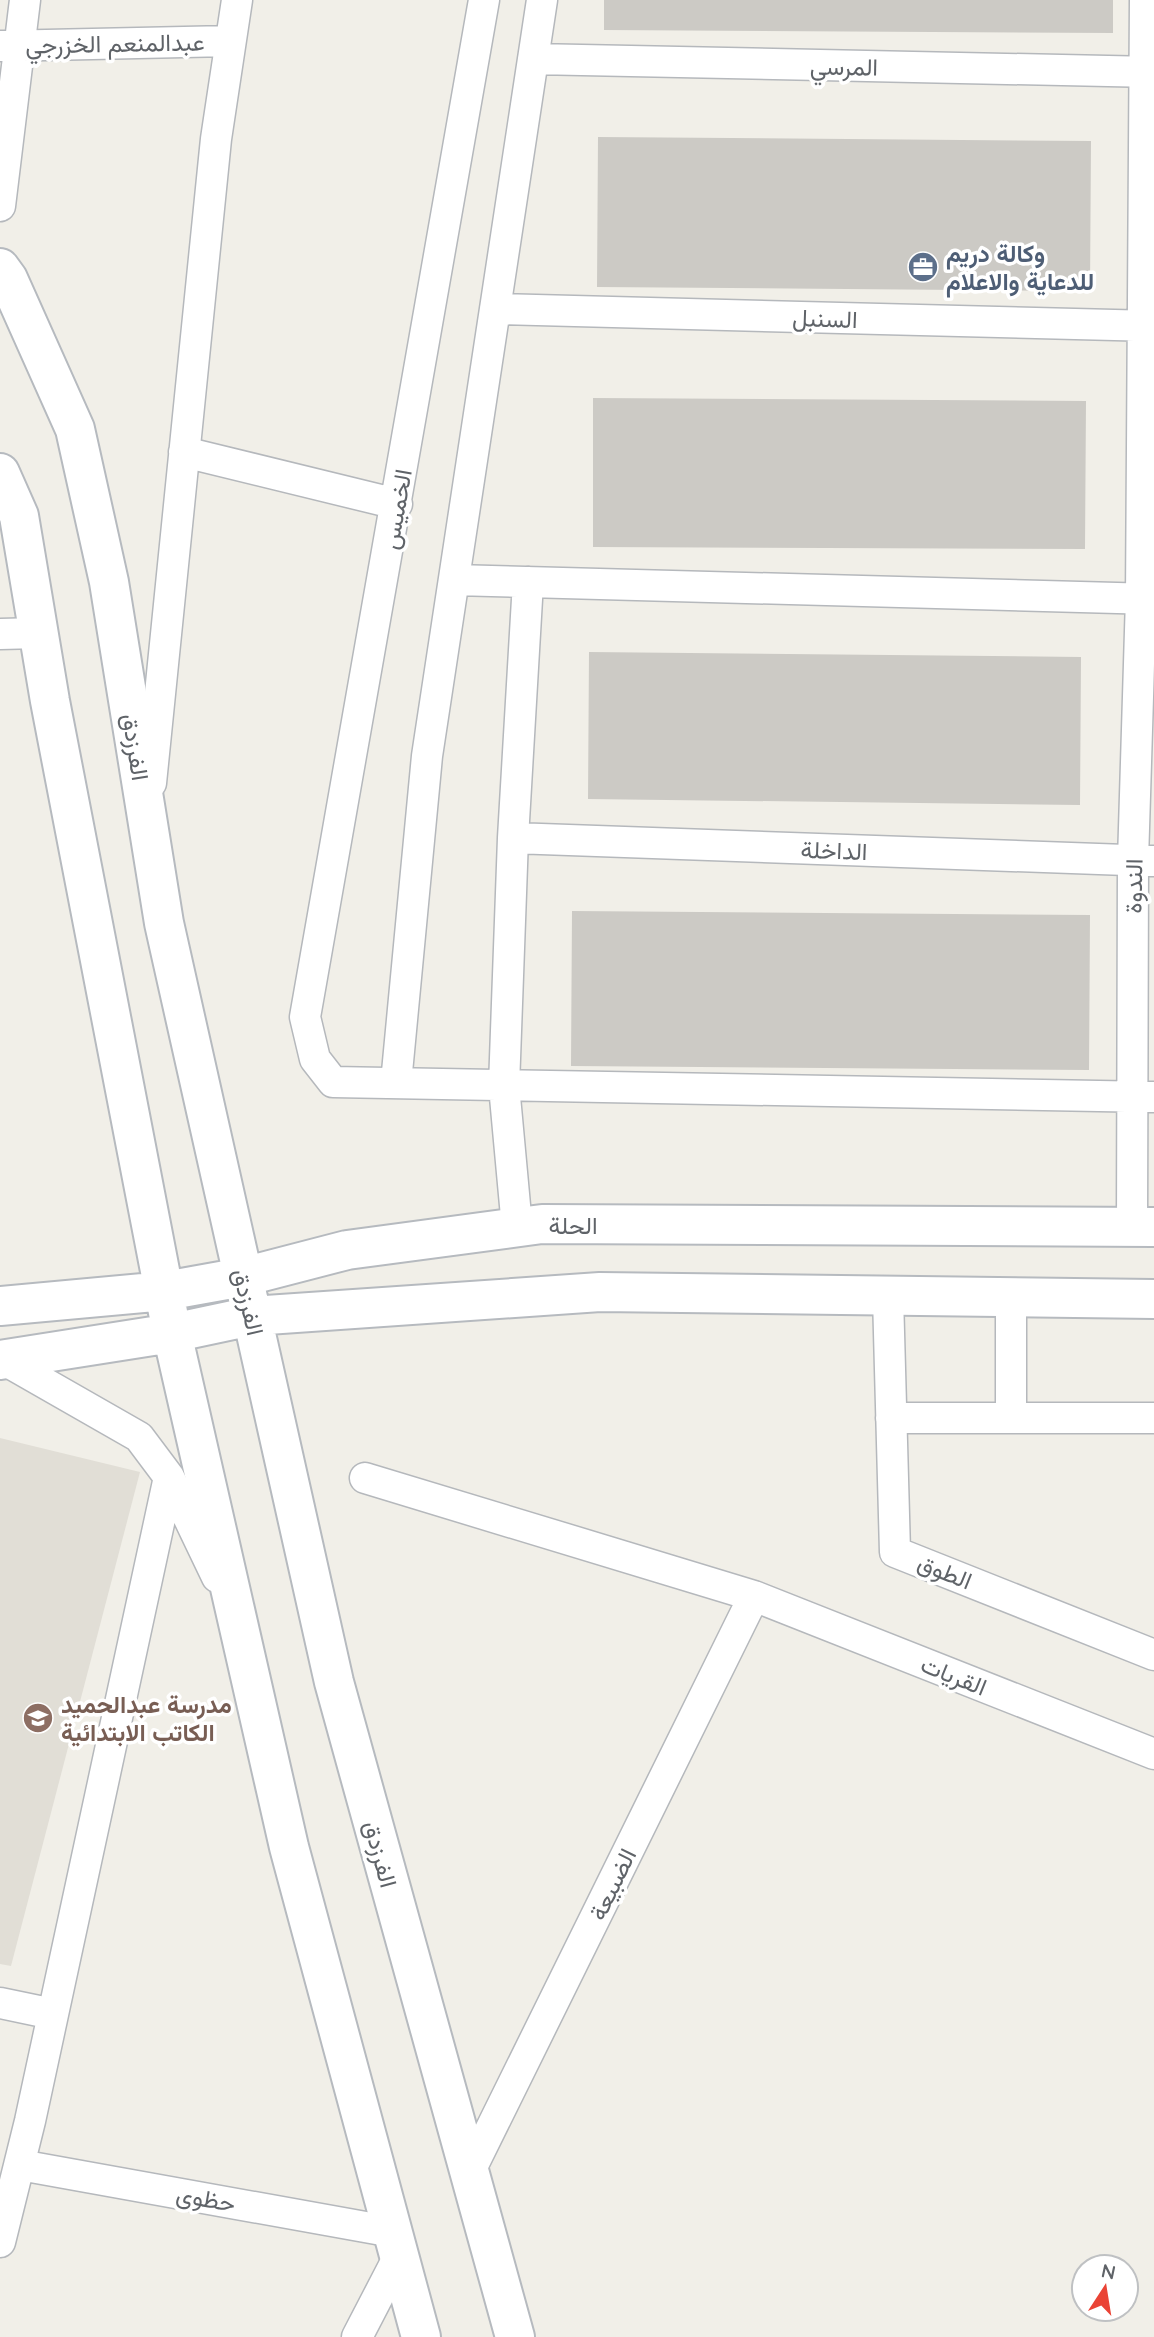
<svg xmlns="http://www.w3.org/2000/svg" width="1154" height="2337" viewBox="0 0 1154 2337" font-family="Quicksand,Vazirmatn,sans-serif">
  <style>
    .education { fill: #e1ded6 }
    .building { fill: #cccac5 }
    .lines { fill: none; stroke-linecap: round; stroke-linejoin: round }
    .minor-casing { stroke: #b5b8bc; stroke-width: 33 }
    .secondary-casing { stroke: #b6babf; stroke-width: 42 }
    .minor { stroke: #fff; stroke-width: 30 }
    .secondary { stroke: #fff; stroke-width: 38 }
    .labels { text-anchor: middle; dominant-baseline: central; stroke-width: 7; stroke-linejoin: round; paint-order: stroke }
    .street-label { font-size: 24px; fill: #5f6368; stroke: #fff }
    .service-label { font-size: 24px; font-weight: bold; fill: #4e5e75; stroke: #fff; text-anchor: start }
    .education-label { font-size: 24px; font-weight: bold; fill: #785e54; stroke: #fff; text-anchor: start }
  </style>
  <rect width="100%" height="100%" fill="#f1efe8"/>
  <path class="education" d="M0 1438 140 1472 11 1966 0 1964Z"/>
  <path class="building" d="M604 0H1113V33L604 30Z
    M598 137 1091 141 1090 291 597 287Z
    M593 398 1086 401 1085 549 593 547Z
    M589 652 1081 657 1080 805 588 799Z
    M572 911 1090 915 1089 1070 571 1066Z"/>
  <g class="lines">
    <g class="minor-casing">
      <path id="minor" d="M484 0 305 1017 315 1059 333 1082 1154 1097
        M0 46 230 41
        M533 59 1154 72
        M0 206 25 0
        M495 309 1154 326
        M184 452 397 504
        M454 580 1154 599
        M0 634 39 633
        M151 783 216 139 237 0
        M513 838 1154 861
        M396 1083 427 756 542 0
        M517 1227 504 1086 513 838 528 582
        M1132 1227 1133 861 1141 598 1145 0
        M888 1296 895 1552 1154 1655
        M1011 1297V1418
        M6 1361 139 1437 169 1477 217 1577
        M891 1418H1154
        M365 1478 754 1596 1154 1754
        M0 2003 53 2014
        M20 2165 393 2232
        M469 2173 754 1596
        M0 2242 30 2121 169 1477
        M357 2337 399 2256"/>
    </g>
    <g class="secondary-casing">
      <path id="secondary" d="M0 268 8 279 75 429 109 582 164 923 334 1682 515 2337
        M0 473 19 516 50 701 172 1333 289 1847 421 2337
        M0 1306 165 1291 243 1277 347 1250 542 1224 1154 1227
        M0 1360 172 1333 252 1316 600 1292 1154 1299"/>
    </g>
    <use href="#minor" class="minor"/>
    <use href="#secondary" class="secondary"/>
  </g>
  <defs>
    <g id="office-disc" transform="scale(1.575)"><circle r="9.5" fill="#5c6f8a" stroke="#fff"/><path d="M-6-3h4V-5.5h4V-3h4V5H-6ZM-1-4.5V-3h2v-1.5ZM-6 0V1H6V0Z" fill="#fff"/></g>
    <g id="school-disc" transform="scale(1.575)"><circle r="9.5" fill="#8d6e63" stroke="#fff"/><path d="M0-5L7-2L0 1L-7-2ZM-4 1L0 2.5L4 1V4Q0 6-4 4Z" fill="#fff"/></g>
  </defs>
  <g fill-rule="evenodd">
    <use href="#office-disc" x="923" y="267"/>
    <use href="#school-disc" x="38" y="1718"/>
  </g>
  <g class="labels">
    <g class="street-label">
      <text transform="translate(115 43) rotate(-1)">عبدالمنعم الخزرجي</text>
      <text transform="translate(844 66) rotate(1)">المرسي</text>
      <text transform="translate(825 318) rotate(2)">السنبل</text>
      <text transform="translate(396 509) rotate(-80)">الخميس</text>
      <text transform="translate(136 747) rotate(81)">الفرزدق</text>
      <text transform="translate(834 850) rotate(2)">الداخلة</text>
      <text transform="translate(1133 886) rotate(-89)">الندوة</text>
      <text x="573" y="1225">الحلة</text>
      <text transform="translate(249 1302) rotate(77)">الفرزدق</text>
      <text transform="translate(945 1571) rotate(22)">الطوق</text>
      <text transform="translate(954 1675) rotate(22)">القريات</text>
      <text transform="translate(381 1854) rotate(75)">الفرزدق</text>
      <text transform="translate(612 1884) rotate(-64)">الضبيعة</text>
      <text transform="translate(206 2198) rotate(10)">حظوى</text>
    </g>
    <g class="service-label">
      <text x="946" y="253">وكالة دريم<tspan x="946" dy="28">للدعاية والاعلام</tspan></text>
    </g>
    <g class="education-label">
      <text x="61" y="1704">مدرسة عبدالحميد<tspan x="61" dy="28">الكاتب الابتدائية</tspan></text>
    </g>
  </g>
  <g transform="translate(1105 2288) rotate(12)"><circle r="33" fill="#ffffff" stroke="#bfc1c3" stroke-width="2"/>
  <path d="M0-5L12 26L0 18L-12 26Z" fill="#ea4335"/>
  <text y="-10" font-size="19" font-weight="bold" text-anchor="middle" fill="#5f6368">N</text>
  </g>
</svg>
